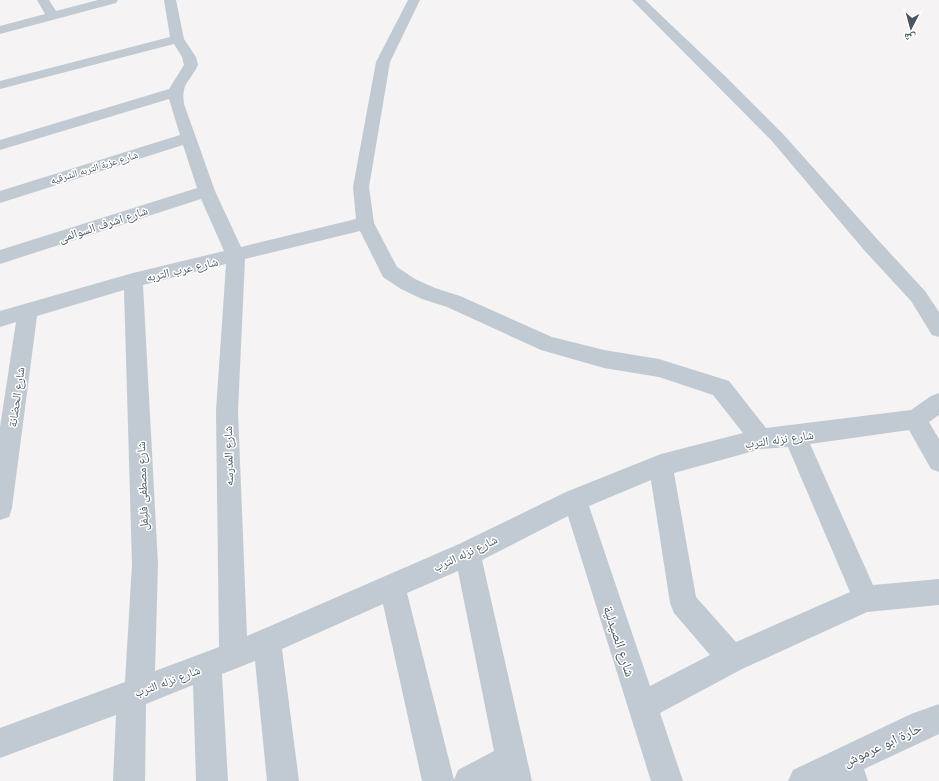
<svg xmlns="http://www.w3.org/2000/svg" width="939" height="781" viewBox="0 0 939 781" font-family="Inter,'Noto Naskh Arabic',sans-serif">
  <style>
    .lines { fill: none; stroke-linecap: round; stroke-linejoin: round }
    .minor { fill: #c1cad2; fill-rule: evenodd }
    .labels { text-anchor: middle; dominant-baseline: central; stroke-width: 3; stroke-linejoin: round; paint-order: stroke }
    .far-street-label { font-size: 10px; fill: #4a5661; stroke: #fff }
    .street-label { font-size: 12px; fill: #4a5661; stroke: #fff }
    .near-street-label { font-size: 14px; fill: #4a5661; stroke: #fff }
  </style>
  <rect width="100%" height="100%" fill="#f5f3f3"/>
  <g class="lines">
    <path class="minor" d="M37 0H49L56 11 98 0H118L116 3 0 34V26L45 14Z
      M164 0H176L184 39 196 57 198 65C190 82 181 83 184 104L215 191 241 247 356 219 353 187 376 62 408 0H420L390 62 369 187 374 223 397 267 415 279 435 288 460 296 552 337 604 350 659 359 729 381 766 428 911 410 931 396 939 393V415L929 422 939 439V472L931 469 909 430 810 444 873 585 939 579V605L867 612 742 669 660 713 683 781H651L568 516 482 560 532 781H422L383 604 282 649 299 781H267L255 661 222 674 228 781H196L193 685 146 704 145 781H113L116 715 0 758V728L125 682 132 564 124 290 37 316 12 508 9 517 0 520V427L16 322 0 327V311L133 273 224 251 201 199 0 264V250L197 188 183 145 0 203V191L180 135 169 99 0 150V140L169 89 184 65 182 57 174 44 0 89V81L170 37ZM360 231 383 277 401 289 422 299 447 307 541 350 604 368 659 377 713 395 743 433 661 454 566 492 459 544 247 636 238 411 245 259ZM226 264 216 411 219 647 155 671 158 564 143 285ZM788 447 850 592 736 642 696 597 674 473 761 449ZM651 480 670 603 674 613 710 655 650 686 589 506ZM458 571 494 751 458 770 454 780 407 593Z
      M632 0H645L725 76 783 134 878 240 925 291 939 312V337L932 335 911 301 864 250 771 140Z
      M939 704V734L864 769 868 781H788L793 770 911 714Z"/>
  </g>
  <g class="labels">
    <g class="far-street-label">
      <text transform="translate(94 167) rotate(-17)">شارع عزبة التربه الشرقيه</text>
    </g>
    <g class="street-label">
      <text transform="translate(103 224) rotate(-18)">شارع اشرف السوالمى</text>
      <text transform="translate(182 269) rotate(-13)">شارع عرب التربه</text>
      <text transform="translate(16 397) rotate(-82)">شارع الحضانة</text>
      <text transform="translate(779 439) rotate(-8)">شارع نزله الترب</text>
      <text transform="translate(228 456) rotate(-91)">شارع المدرسه</text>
      <text transform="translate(142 486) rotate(-92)">شارع مصطفى فليفل</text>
      <text transform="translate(465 553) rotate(-25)">شارع نزله الترب</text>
      <text transform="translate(167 681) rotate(-20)">شارع نزله الترب</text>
    </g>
    <g class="near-street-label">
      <text transform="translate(620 641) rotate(72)">شارع الصيدلية</text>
      <text transform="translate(882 744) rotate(-25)">حارة ابو عرموش</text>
    </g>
  </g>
  <g transform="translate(911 28) rotate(186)" stroke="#ffffff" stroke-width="3" paint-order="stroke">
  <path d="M0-3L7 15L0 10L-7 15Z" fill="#4a5661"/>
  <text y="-6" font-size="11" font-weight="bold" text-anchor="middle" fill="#4a5661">ش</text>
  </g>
</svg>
